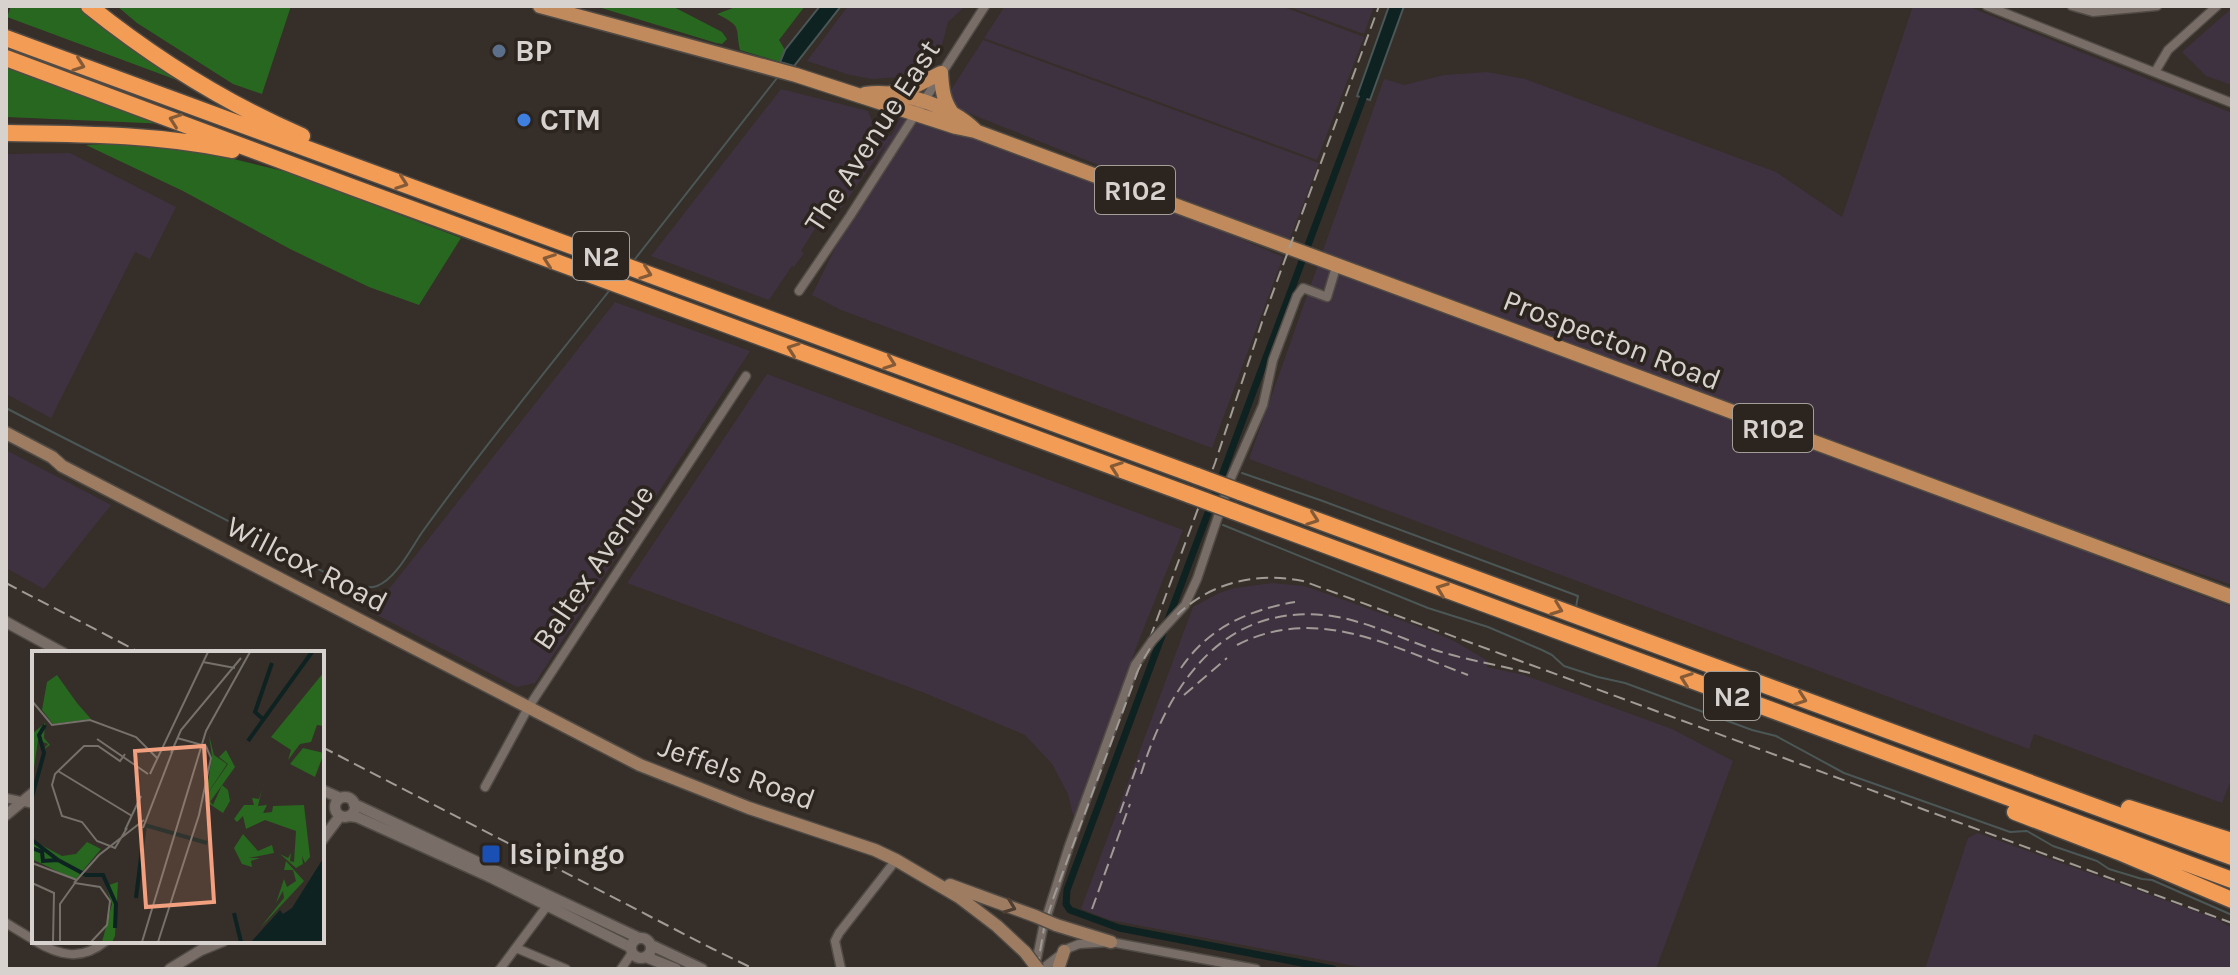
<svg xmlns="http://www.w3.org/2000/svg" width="2238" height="975" viewBox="0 0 2238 975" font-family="Karla,sans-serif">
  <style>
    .industrial { fill: #3f3240 }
    .green { fill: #286720 }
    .water { fill: #0f2222; stroke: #4b5756; stroke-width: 2 }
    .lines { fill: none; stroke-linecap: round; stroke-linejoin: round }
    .stream { stroke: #4b5756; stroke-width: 2 }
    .canal { stroke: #0f2222; stroke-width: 7 }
    .minor-casing { stroke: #514b46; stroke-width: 11 }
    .tertiary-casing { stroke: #514b46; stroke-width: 13 }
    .secondary-casing { stroke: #514b46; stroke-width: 15 }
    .primary-casing { stroke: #514b46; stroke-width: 17 }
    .motorway-casing { stroke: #514b46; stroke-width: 19 }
    .minor { stroke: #786e67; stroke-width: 8 }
    .tertiary { stroke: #786e67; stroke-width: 10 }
    .secondary { stroke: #9d7c62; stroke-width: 12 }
    .primary { stroke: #c18a5c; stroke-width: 14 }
    .motorway { stroke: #f29c55; stroke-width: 16 }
    .rail { stroke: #a19b96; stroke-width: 2; stroke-dasharray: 12 6; stroke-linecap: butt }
    .minor-bridge-casing { stroke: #514b46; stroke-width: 11; stroke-linecap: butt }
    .secondary-bridge-casing { stroke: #514b46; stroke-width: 15; stroke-linecap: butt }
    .motorway-bridge-casing { stroke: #514b46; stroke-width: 19; stroke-linecap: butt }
    .minor-bridge { stroke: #786e67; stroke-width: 8 }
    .secondary-bridge { stroke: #9d7c62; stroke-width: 12 }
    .motorway-bridge { stroke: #f29c55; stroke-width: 16 }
    .oneway { stroke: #855a37 }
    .oneway2 { stroke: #4e3e32 }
    .service-dot { fill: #5c6f8a; stroke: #2c241e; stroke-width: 3 }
    .shop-dot { fill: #3f7fe0; stroke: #2c241e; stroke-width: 3 }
    .transit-dot { fill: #1a4fb4; stroke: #2c241e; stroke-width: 3 }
    .labels { text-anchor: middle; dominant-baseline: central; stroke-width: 7; stroke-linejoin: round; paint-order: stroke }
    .shield { fill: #2c241e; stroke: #a49e99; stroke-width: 2 }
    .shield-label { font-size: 28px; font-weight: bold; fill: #d7d2ce }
    .poi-label { font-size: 30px; font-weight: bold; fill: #d7d2ce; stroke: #2c241e; text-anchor: start }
    .street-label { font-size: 30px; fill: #d7d2ce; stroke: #2c241e }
    .inset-river { fill: none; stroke: #0f2222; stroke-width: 4 }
    .inset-road { fill: none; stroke: #76706a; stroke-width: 2 }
    .view { fill: #f2a080; fill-opacity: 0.15; stroke: #f2a080; stroke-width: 4 }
    .inset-edge { fill: none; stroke: #d7d2ce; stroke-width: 4 }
  </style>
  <rect width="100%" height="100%" fill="#362e28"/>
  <path class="industrial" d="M848 6H965L948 22 942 45 923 61 900 77 872 79 850 75 807 61Z
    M1005 6H1281L1364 37 1317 160 984 38Z
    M1287 6H1374L1364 34Z
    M1913 6H1967L2232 113V585L2104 540 2098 557 2232 607V777L2222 803 2034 734 2029 749 1249 459 1384 79 1404 85 1444 75 1487 72 1525 79 1776 172 1842 217Z
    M2232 8V85L2206 76 2182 52Z
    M983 40 1319 163 1289 241 956 108 951 90Z
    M781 89 868 111 877 133 891 136 910 99 1283 257 1212 448 841 310 812 295 887 142 838 213 828 208 801 251 804 253 794 267 792 266 769 300 651 256Z
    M70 153 176 207 150 259 135 252 51 418 6 394V154Z
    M615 302 750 351 535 683 517 687 371 612Z
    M767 374 1183 530 1137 645 1075 823 1068 794 1052 764 1025 735 922 692 627 583Z
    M6 450 111 505 44 589 6 568Z
    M1272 583 1304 586 1316 590 1431 631 1454 641 1488 661 1487 667 1524 675 1672 729 1733 761 1656 969H1371L1110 920 1081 909 1193 607 1219 593 1235 588Z
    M1978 833 2217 919 2232 928V969H1925L1968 838Z"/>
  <path class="green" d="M11 6H78L110 31 209 92 7 17Z
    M117 6H291L262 94 233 84 137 23Z
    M595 6H672L722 32 727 39 722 44 716 43Z
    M738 6H805L779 40 785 50 780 62 740 50C735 27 743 27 717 14Z
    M6 67 168 124 6 117Z
    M137 142 193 149 287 172 461 238 419 305 369 287 290 249 183 191 86 145Z"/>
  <path class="water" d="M820 6H841L794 66 780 62 785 50Z
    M1389 6H1404L1370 100 1357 96Z"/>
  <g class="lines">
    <path class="stream" d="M635 259 777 78
      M6 408C99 457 195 502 287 552 307 562 356 594 377 586 396 579 411 548 423 531 482 449 546 371 609 291
      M1242 473 1320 500 1578 596 1576 607
      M1223 525 1428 608 1488 627 1542 650 1552 655 1564 666 1598 677 1625 683 1752 730 1776 736 1844 773 2010 832 2027 831 2053 846 2097 861 2109 869 2142 879 2152 880 2232 915"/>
    <path class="canal" d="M1333 969 1119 928 1070 910 1066 904 1067 890 1366 90"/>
    <g class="minor-casing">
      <path id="minor" d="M1987 6 2232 103
        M2072 6 2093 12 2157 6
        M2155 72 2168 50 2217 6
        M799 291 850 216 985 6
        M1174 617 1185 605 1197 579 1231 478 1263 405 1273 360 1297 296 1303 288 1327 297 1337 264
        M485 787 528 708 746 376
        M6 798 34 804
        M6 923 34 940
        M35 941C60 956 82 961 106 941
        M516 948 566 969
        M1035 968 1043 928 1069 846 1135 665 1152 641
        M500 969 547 906
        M621 969 632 953
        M841 969 835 941 839 933 896 860
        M1042 969 1069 948 1079 944 1111 942 1256 969"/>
    </g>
    <g class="tertiary-casing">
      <path id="tertiary" d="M6 622 63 653
        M322 790 340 798
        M335 807a10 10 0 1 1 20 0a10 10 0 1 1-20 0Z
        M354 804 639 938
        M6 815 34 792
        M350 816 357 817 490 877 630 947
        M322 840 340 816
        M631 948a10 10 0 1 1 20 0a10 10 0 1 1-20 0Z
        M651 945 702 969
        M646 957 676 969
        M170 969 201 950 223 941"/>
    </g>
    <g class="secondary-casing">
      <path id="secondary" d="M6 433 52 457 62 466 640 765 749 808 875 850 896 860 959 897 997 926 1025 952
        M950 885 1035 916
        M1056 925 1111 942
        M1058 969 1064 951"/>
    </g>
    <g class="primary-casing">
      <path id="primary" d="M540 6 796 75 956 127 975 131 2232 597
        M891 93 913 87 941 73C942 89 943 100 952 113
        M865 94C899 89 951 106 975 130"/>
    </g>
    <g class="motorway-casing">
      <path id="motorway" d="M89 6C154 58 225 103 302 136
        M6 38 1197 476
        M6 58 352 187 1190 495
        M6 133C82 134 157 134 232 150
        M1240 492 2232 857
        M1233 511 2232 880
        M2129 808 2232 841
        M2015 812 2119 852 2232 900"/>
    </g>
    <use href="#minor" class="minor"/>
    <use href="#tertiary" class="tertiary"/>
    <use href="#secondary" class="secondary"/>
    <use href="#primary" class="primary"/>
    <use href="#motorway" class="motorway"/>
    <path class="rail" d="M6 583 141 653
      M1150 638 1215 463 1263 319 1379 6
      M1237 645C1317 604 1392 647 1468 675
      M1181 668C1208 628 1248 610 1295 602
      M1136 675C1167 605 1225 566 1303 581L2232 923
      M1184 695 1227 658
      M322 747 713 949 754 969
      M1141 774C1169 684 1224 601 1332 616 1366 621 1403 639 1435 650 1466 660 1498 665 1530 673
      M1120 813 1139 760
      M1092 909 1130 804
      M1037 969 1044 928 1053 899 1139 668"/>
    <g class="minor-bridge-casing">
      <path id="minor-bridge" d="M1152 641 1174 617"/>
    </g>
    <g class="secondary-bridge-casing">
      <path id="secondary-bridge" d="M1035 916 1056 925
        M1025 952 1038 969"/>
    </g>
    <g class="motorway-bridge-casing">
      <path id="motorway-bridge" d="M1197 476 1240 492
        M1190 495 1233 511"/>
    </g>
    <use href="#minor-bridge" class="minor-bridge"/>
    <use href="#secondary-bridge" class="secondary-bridge"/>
    <use href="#motorway-bridge" class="motorway-bridge"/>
  </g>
  <defs><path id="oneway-chevron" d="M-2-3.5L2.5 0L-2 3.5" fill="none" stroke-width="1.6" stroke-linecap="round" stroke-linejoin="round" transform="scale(2)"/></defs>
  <g class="oneway">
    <use href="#oneway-chevron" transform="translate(79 65) rotate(20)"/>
    <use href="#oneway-chevron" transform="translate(175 120) rotate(-160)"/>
    <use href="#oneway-chevron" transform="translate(402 183) rotate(20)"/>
    <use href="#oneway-chevron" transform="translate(549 260) rotate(-160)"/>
    <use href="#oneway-chevron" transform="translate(646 273) rotate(20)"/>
    <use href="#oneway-chevron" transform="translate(793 349) rotate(-160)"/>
    <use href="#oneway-chevron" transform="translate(890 363) rotate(20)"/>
    <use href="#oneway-chevron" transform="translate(1116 468) rotate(-160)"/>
    <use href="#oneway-chevron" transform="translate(1313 519) rotate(20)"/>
    <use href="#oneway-chevron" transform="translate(1442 589) rotate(-159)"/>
    <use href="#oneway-chevron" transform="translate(1557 609) rotate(21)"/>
    <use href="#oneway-chevron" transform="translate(1686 679) rotate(-160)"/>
    <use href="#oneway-chevron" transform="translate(1801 699) rotate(20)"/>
  </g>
  <use class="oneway2" href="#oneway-chevron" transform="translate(1010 907) rotate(21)"/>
  <circle class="service-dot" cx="499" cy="51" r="8"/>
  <circle class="shop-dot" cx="524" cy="120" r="8"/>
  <rect class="transit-dot" x="481" y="844" width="20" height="20" rx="4"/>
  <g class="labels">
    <g class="shield">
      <rect x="1095" y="166" width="80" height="48" rx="6"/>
      <rect x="573" y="232" width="56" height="48" rx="6"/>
      <rect x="1733" y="404" width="80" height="48" rx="6"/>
      <rect x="1704" y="672" width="56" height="48" rx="6"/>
    </g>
    <g class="shield-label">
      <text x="1135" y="190">R102</text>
      <text x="601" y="256">N2</text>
      <text x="1773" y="428">R102</text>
      <text x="1732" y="696">N2</text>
    </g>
    <g class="poi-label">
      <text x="515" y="51">BP</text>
      <text x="540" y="120">CTM</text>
      <text x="509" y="854">Isipingo</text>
    </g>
    <g class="street-label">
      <text transform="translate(872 136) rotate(-57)">The Avenue East</text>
      <text transform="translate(1612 340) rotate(21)">Prospecton Road</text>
      <text transform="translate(307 564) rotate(27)">Willcox Road</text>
      <text transform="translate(593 567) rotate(-56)">Baltex Avenue</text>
      <text transform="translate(737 773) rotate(20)">Jeffels Road</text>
    </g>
  </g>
  <g transform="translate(32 651)">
    <rect width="292" height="292" fill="#362e28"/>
    <path d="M25 24 45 52 59 68 21 73 10 59 15 31ZM13 72 12 87 18 94 11 99 16 93 6 89 0 131V83ZM177 84 182 104 195 113 174 145 181 154 190 134 196 139 198 150 191 162 173 150 180 106ZM211 183 226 200 240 194 242 202 217 207H228L219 210 220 216 210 213 202 197ZM0 189 30 205 44 203 55 191 69 198 43 229 0 208ZM254 210 272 230 228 277 252 247 251 240 244 252 252 228 255 236 264 230 261 219H252Z" fill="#286720"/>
    <path d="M292 21V75L285 74 279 91 268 93 256 109 259 99 239 86ZM271 97 292 102 283 126 258 113ZM194 99 203 116 178 151 174 145 196 113 187 106ZM230 138 226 155 235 154 231 162 240 161 241 155 272 154 278 206 273 212 270 205 271 213 264 217 248 203 256 207 259 202 258 210 262 211 264 180 233 169 214 178 211 165 205 171 202 168 212 154H222L220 147 227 148ZM86 231 83 285 80 291H70L80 253 74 235Z" fill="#28681f"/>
    <path d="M292 206V291H219L248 259 251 263 260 257Z" fill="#0f2222"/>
    <path class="inset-river" d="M232 69 223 61 240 12M216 90 280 1M0 146 12 102 7 84 13 74M0 189 26 209M0 197 10 201 11 210 26 209 54 224H71L84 253 83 277M104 247 113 174 175 192M202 262 209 291"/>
    <path class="inset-road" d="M171 11 203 17M0 50 20 74 58 69 104 86 125 107M65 88 116 123M139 102 149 79 209 7M93 103 88 110 66 95H52L23 123 20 134 30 165 50 171 65 190 83 197 95 177M26 120 100 165M118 123 176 1M111 177 141 99M93 179 109 145M0 212 45 229M0 232 22 242 21 291M42 232 67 204 112 169M28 291V253L43 232 68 236 78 250 75 274 59 291M110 291 174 80 218 1M126 291 167 164 179 107 174 95 145 87"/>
    <path class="view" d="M172 95 182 251 114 256 103 100Z"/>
    <rect width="292" height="292" class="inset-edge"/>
  </g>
  <rect width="2238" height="975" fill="none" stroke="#d7d2ce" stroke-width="16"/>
</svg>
